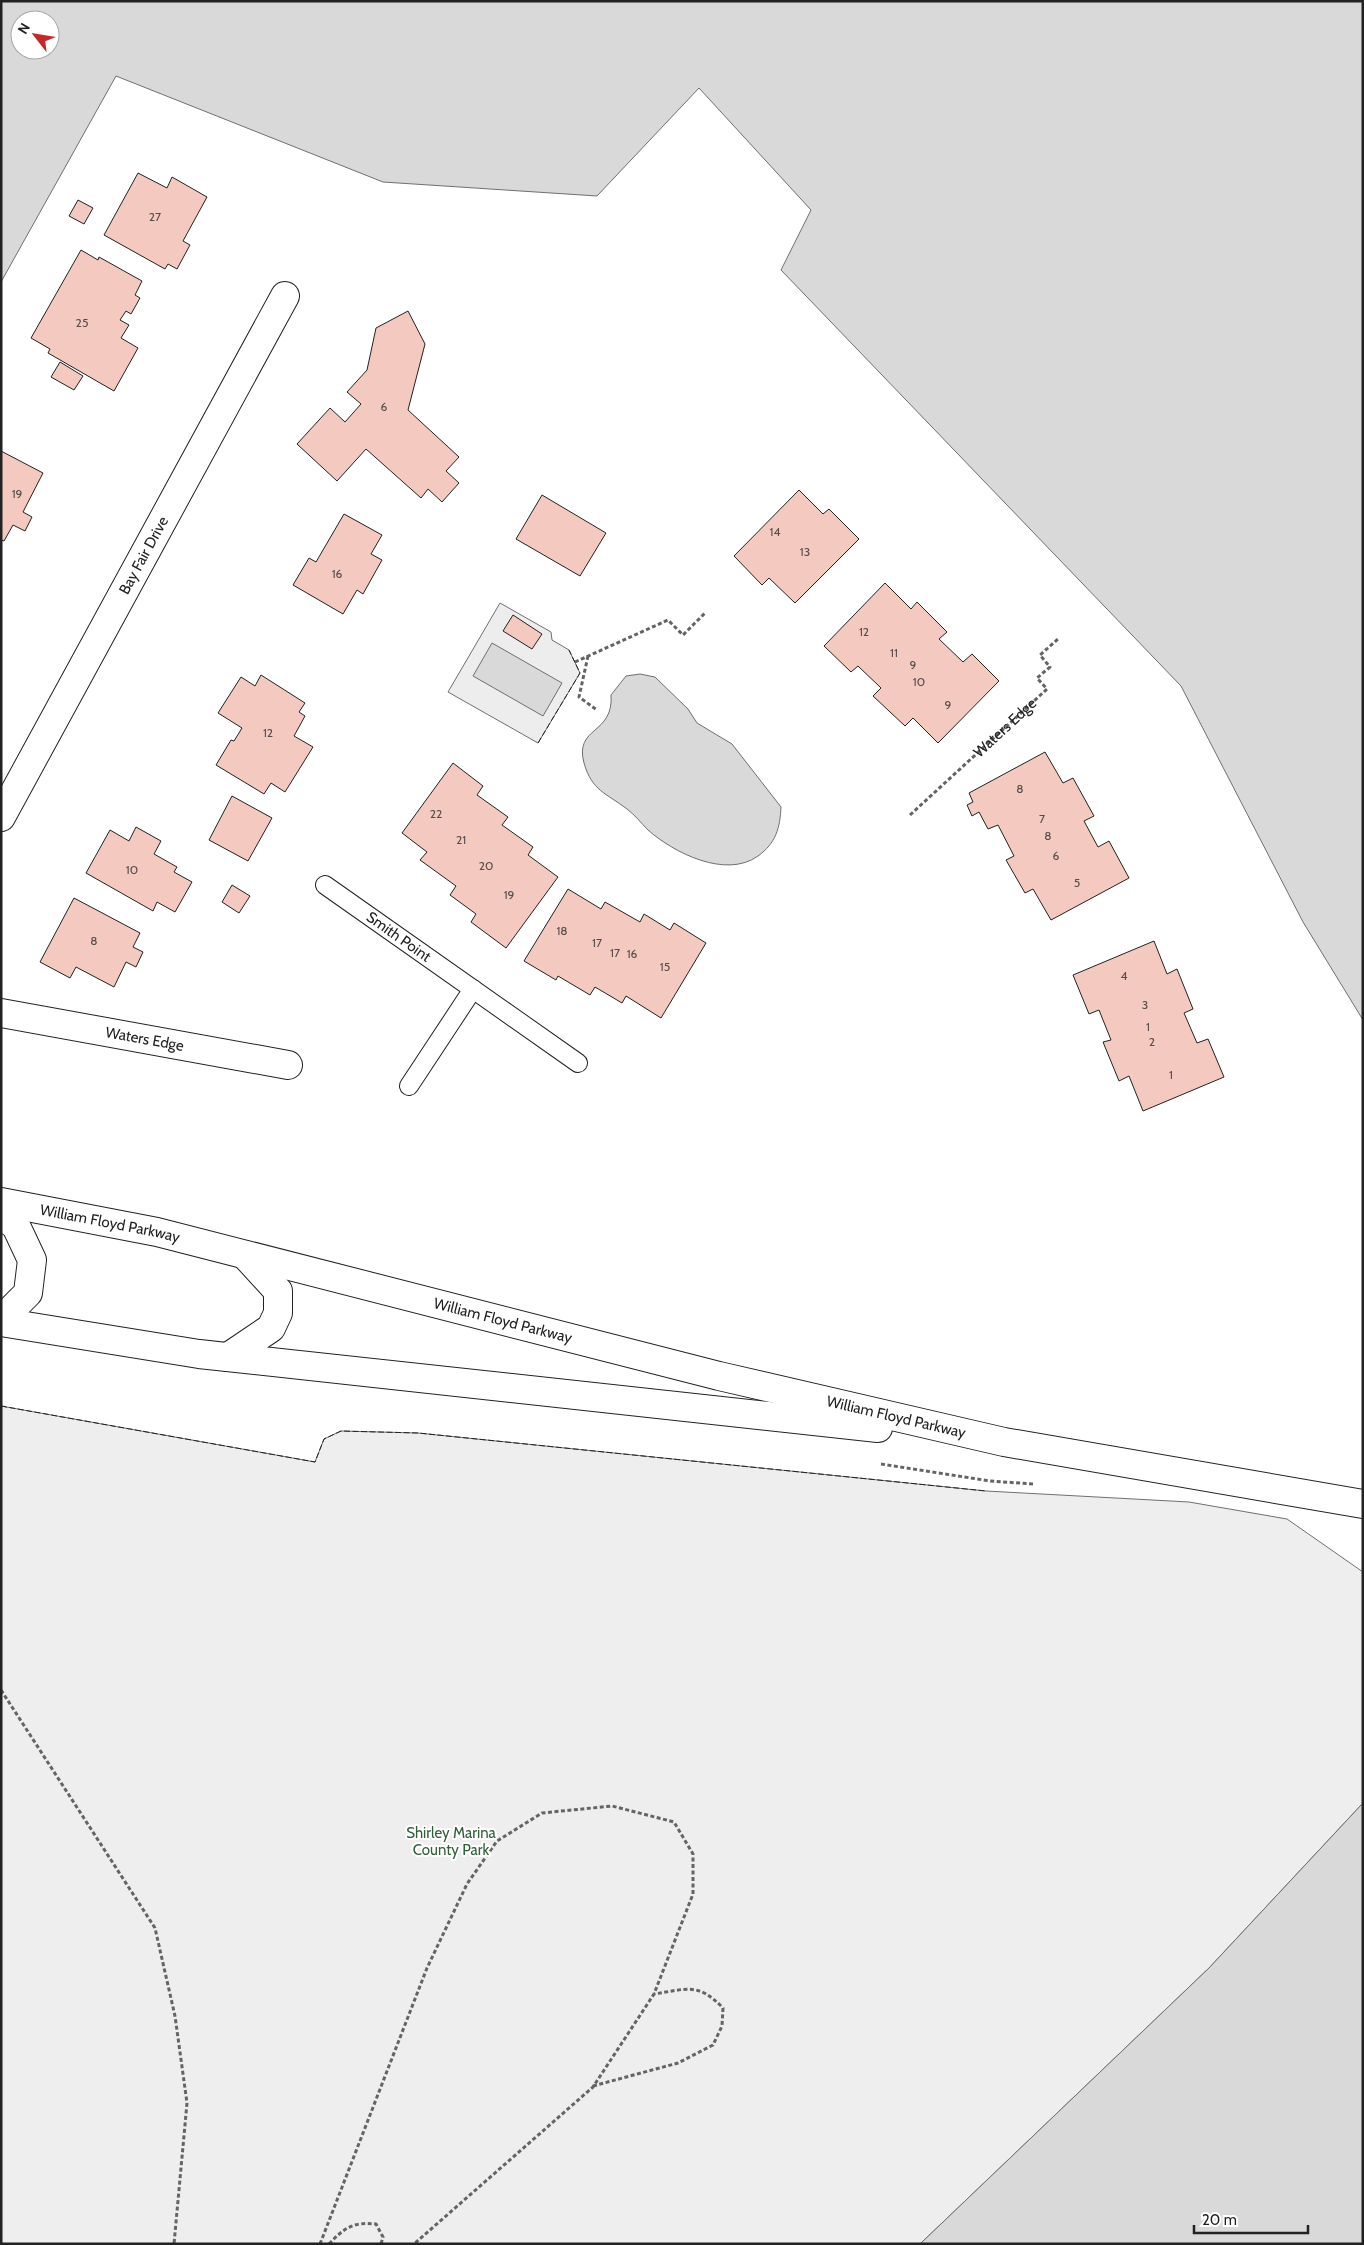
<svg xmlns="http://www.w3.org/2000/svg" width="1364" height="2245" viewBox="0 0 1364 2245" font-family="Cabin,sans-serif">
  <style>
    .green { fill: #eee; stroke: #6f6f6f }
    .parking { fill: #ededed; stroke: #6f6f6f }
    .water { fill: #d9d9d9; stroke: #6f6f6f; fill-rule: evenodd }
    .building { fill: #f3c9c0; stroke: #222 }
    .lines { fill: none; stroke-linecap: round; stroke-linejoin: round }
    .lane-casing { stroke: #222; stroke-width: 20 }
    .street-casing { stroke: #222; stroke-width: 30 }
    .highway-casing { stroke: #222; stroke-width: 30 }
    .path { stroke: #646464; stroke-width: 3; stroke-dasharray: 4 2.5; stroke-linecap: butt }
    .lane { stroke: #fff; stroke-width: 18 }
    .street { stroke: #fff; stroke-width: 28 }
    .highway { stroke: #fff; stroke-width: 28 }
    .fence { stroke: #222; stroke-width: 1; stroke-dasharray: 6 2.5; stroke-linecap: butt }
    .labels { text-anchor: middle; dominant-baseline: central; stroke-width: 4; stroke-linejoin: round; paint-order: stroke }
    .number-label { font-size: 12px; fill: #564c4a }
    .street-label { font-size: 15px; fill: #222; stroke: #fff }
    .park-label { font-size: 15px; fill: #2f5e38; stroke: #fff }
  </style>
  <rect width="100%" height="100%" fill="#fff"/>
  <path class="green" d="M1 1406 315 1462 324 1439 341 1431 418 1433 986 1491 1189 1502 1287 1519 1363 1572V1803L1209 1968 920 2244H1Z"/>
  <path class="parking" d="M500 603 551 632 552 640 569 650 580 673 538 743 448 692Z"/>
  <path class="water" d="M1 1H1363V1020L1303 922 1181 686 781 270 811 210 699 88 597 196 383 182 116 76 1 282ZM20 20H50V50H20Z
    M492 643 562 683 543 716 473 676Z
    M640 674 655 677 688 709 697 723 732 744 781 807C780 828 776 843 758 856 726 879 674 853 648 830 641 823 635 815 627 809 606 793 592 791 584 763 574 726 614 735 611 695L626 676Z
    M1363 1803V2244H920L1209 1968Z"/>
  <path class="building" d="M138 173 167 188 172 177 207 197 183 241 190 245 177 269 168 264 165 269 104 235Z
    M78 200 93 208 84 224 69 216Z
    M81 250 98 260 99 257 142 281 135 295 140 298 131 314 126 311 120 320 129 325 121 338 138 348 114 391 48 353 50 349 31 338Z
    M408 311 425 344 408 410 459 457 446 471 459 483 442 502 428 489 421 498 366 449 337 481 297 444 330 408 345 422 361 404 347 392 367 370 376 328Z
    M60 362 83 376 74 390 51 377Z
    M1 451 43 473 23 512 32 517 25 531 13 525 4 541 1 540Z
    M799 490 823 514 829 509 859 539 795 603 769 578 762 585 734 556Z
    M542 495 606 533 580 576 516 539Z
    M344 514 382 535 371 554 382 560 363 594 357 590 343 614 293 585 309 558 316 562Z
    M885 583 911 609 917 602 947 632 939 639 963 662 972 654 999 681 938 743 913 718 905 726 873 696 881 688 858 666 851 672 824 646Z
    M513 615 542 634 532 649 503 631Z
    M261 675 305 703 299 712 305 716 294 736 313 747 285 792 271 783 264 794 216 765 231 740 234 741 242 728 218 713 241 677 255 686Z
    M1045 752 1063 783 1073 778 1094 816 1084 821 1098 847 1109 841 1129 878 1051 920 1033 889 1025 893 1006 860 1014 856 998 825 988 829 979 812 972 816 967 805 973 802 969 793Z
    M453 763 483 786 477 795 508 817 502 825 533 847 528 855 558 877 506 948 471 922 476 914 450 895 456 886 420 860 427 852 402 833Z
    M232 796 272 818 248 861 209 840Z
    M136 827 161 841 154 854 177 867 174 872 192 882 175 912 157 902 153 911 86 873 110 830 129 841Z
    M232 885 250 896 239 913 222 902Z
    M568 889 601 909 605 902 640 922 644 914 670 930 674 923 706 943 661 1018 626 996 622 1003 595 987 590 995 558 976 556 980 524 961Z
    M74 898 140 933 133 947 143 952 136 967 126 962 114 987 76 967 70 978 40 962Z
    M1154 941 1167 974 1177 969 1193 1009 1184 1013 1197 1043 1208 1039 1224 1077 1143 1111 1129 1076 1119 1081 1103 1042 1111 1040 1099 1010 1089 1014 1073 975Z"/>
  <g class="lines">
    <g class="lane-casing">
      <g id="lane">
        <path id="s2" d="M325 885 578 1063"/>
        <path d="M409 1086 473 989"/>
      </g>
    </g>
    <g class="street-casing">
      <g id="street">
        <path id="s3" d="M1 817 285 296"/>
        <path id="s4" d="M1 1013 288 1065"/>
      </g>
    </g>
    <g class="highway-casing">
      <g id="highway">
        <path id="s5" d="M1 1202 157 1232 719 1376 1004 1442 1363 1504"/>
        <path d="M1 1215 16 1226 32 1260 28 1293 1 1320"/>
        <path d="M1 1322 199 1354 878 1428"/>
        <path d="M228 1357 271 1328 278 1313V1291L245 1255"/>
      </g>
    </g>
    <g class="path">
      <path d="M588 656 579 697 597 710"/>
      <path d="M575 662 668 620 683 635 706 612"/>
      <path id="s1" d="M910 815 1047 689 1037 678 1050 667 1040 655 1058 639"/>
      <path d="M881 1464 990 1481 1033 1484"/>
      <path d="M1 1690 155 1928 175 2016 187 2103 174 2244"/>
      <path d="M593 2086 678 2063 713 2045 722 2026 723 2008C698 1982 687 1989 654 1994"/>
      <path d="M320 2244 427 1968 467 1884 497 1841 542 1813 612 1806 674 1822 693 1854V1894L654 1994 593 2087 414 2244"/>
      <path d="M329 2244C345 2227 353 2222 376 2224L383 2237 381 2244"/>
    </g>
    <use href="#lane" class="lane"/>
    <use href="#street" class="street"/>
    <use href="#highway" class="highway"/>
    <path class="fence" d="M538 743 580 673 569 650
      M1 1406 315 1462 324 1439 341 1431 418 1433 986 1491"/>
  </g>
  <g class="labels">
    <g class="number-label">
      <text x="155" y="216">27</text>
      <text x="82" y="322">25</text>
      <text x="384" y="406">6</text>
      <text x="17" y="493">19</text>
      <text x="775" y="531">14</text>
      <text x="805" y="551">13</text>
      <text x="337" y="573">16</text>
      <text x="864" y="631">12</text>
      <text x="894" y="652">11</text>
      <text x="913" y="664">9</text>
      <text x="919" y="681">10</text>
      <text x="948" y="704">9</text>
      <text x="268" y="732">12</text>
      <text x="1020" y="788">8</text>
      <text x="436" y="813">22</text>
      <text x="1042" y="818">7</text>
      <text x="1048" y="835">8</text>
      <text x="461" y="839">21</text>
      <text x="1056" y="855">6</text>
      <text x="486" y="865">20</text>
      <text x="132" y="869">10</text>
      <text x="1077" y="882">5</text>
      <text x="509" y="894">19</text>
      <text x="562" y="930">18</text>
      <text x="94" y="940">8</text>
      <text x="597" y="942">17</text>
      <text x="615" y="952">17</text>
      <text x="632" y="953">16</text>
      <text x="665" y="966">15</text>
      <text x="1124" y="975">4</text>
      <text x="1145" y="1004">3</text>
      <text x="1148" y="1026">1</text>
      <text x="1152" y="1041">2</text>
      <text x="1171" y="1074">1</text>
    </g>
    <g class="street-label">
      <text stroke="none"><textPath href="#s3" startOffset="298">Bay Fair Drive</textPath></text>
      <text stroke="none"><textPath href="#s1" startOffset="129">Waters Edge</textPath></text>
      <text stroke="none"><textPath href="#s2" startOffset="90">Smith Point</textPath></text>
      <text stroke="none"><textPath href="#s4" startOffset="146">Waters Edge</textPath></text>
      <text stroke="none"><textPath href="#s5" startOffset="111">William Floyd Parkway</textPath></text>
      <text stroke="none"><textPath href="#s5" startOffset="516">William Floyd Parkway</textPath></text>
      <text stroke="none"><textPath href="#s5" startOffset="921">William Floyd Parkway</textPath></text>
    </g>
    <g class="park-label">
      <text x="451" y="1833">Shirley Marina<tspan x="451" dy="17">County Park</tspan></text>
    </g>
  </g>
  <rect width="1364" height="2245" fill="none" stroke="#222222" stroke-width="5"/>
  <g transform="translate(35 35) rotate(301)"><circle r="24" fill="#ffffff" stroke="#a7a7a7"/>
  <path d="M0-4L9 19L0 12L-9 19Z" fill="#c62828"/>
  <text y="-8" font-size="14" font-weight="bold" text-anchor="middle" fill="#222222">N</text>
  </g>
  <path d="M1194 2225v8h114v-8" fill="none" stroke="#222222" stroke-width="2.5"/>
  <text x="1202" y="2225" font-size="15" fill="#222222" stroke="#ffffff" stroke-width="4" paint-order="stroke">20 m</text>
</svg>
